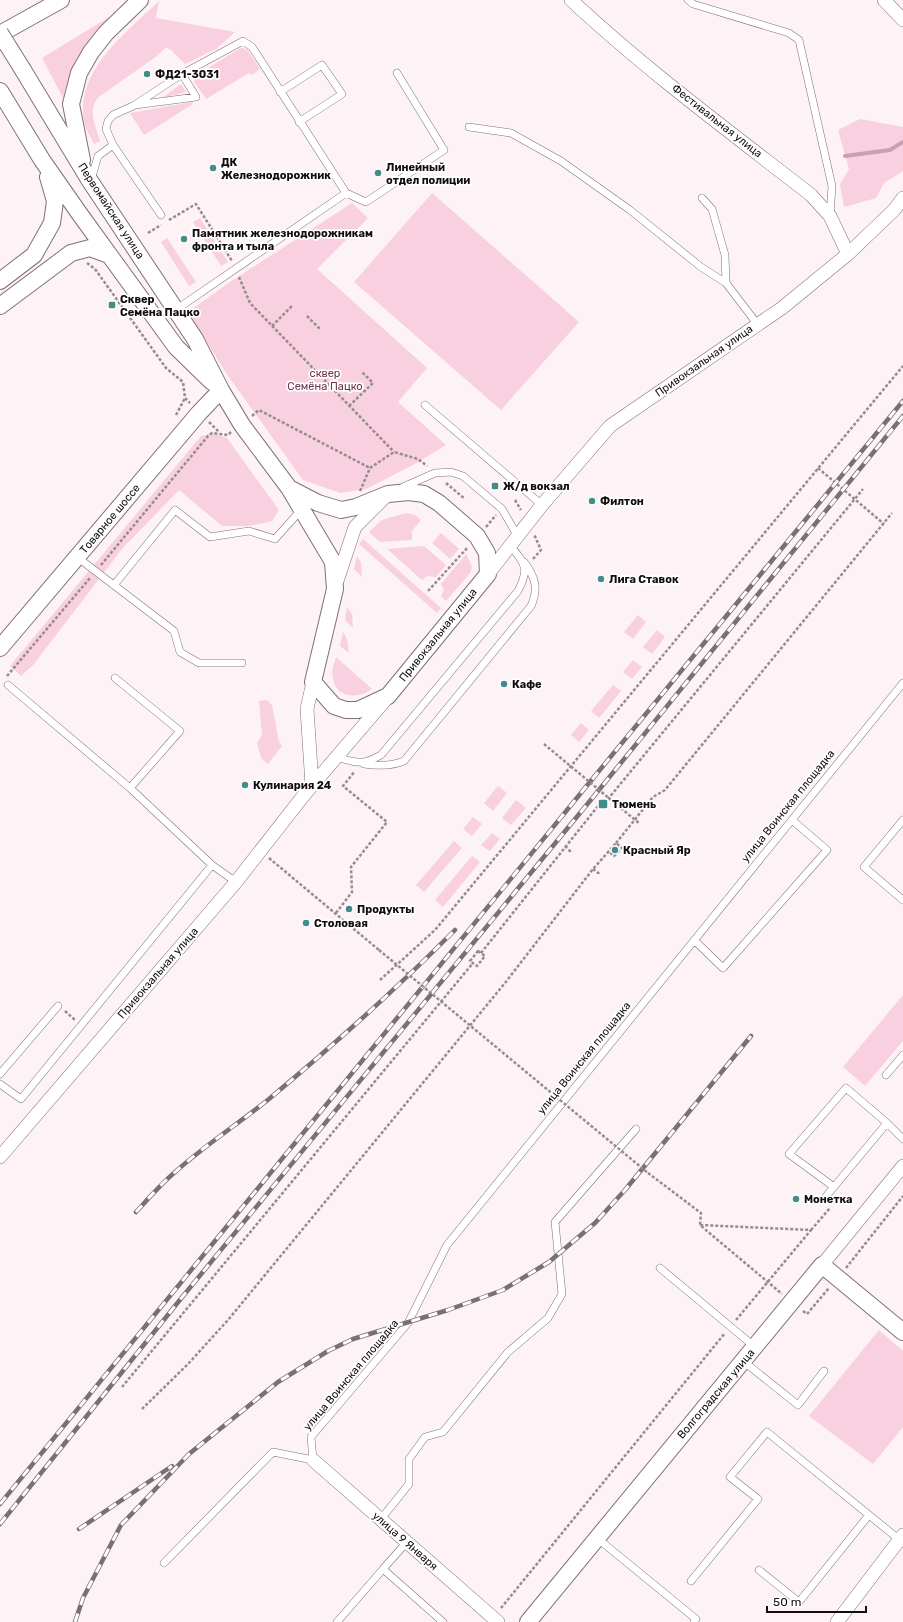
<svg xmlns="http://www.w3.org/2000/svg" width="903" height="1622" viewBox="0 0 903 1622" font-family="Rubik,sans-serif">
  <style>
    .green { fill: #f8d0df }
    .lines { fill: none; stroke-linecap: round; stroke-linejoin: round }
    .stream { stroke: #ca9fb0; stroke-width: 4 }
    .service-casing { stroke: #807076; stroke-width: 8 }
    .minor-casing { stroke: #807076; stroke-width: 14 }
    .tertiary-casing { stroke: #807076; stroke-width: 18 }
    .path { stroke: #948c8f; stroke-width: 2.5; stroke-dasharray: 3 2; stroke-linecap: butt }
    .service { stroke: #fff; stroke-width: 7 }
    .minor { stroke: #fff; stroke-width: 13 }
    .tertiary { stroke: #fff; stroke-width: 16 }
    .rail-casing { stroke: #797073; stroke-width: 4.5 }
    .rail { stroke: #fff; stroke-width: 3; stroke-dasharray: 9; stroke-linecap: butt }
    .tertiary-bridge-casing { stroke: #807076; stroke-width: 18; stroke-linecap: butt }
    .path-bridge { stroke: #948c8f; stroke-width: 2.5; stroke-dasharray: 3 2; stroke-linecap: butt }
    .tertiary-bridge { stroke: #fff; stroke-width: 16 }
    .poi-dot { fill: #458c88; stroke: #fff; stroke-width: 1.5 }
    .labels { text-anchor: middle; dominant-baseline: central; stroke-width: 3.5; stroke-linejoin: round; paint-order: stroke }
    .poi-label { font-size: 11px; font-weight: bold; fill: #130d0f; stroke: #fff; text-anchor: start }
    .street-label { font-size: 11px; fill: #130d0f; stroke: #fff }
    .park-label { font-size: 11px; fill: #6c344d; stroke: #fff }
  </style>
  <rect width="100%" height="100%" fill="#fdf2f6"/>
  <path class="green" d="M159 1 156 18 235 32 216 49 185 64 172 51 166 47 157 56 100 96C86 108 96 127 100 141L94 144C91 137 85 129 84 121 75 70 127 32 159 1Z
    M109 17C87 42 70 65 63 98L42 58Z
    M241 48 247 49 260 69 252 75 249 73 206 99 194 82 196 75Z
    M181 84 186 92 162 98Z
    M192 102 193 104 144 135 130 113Z
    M860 119 903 127V171L884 183 876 198 844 207 840 184 849 169 838 130Z
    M432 193 579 322 501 410 354 282Z
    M352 203 368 218 317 269 427 368 398 402 446 445 415 464 366 489 340 493 303 480 228 376 188 312 227 284Z
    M200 218 228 262 221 266 193 222Z
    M167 238 196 282 189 286 161 242Z
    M213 433 227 438 279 510 272 521 249 526H222L179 490 122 549 33 665 21 676 10 666 201 436Z
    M406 513 415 515 421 520 412 531V540L380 542 369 532 382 520Z
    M441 533 459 549 450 559 432 543Z
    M363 539 441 608 437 613 359 544Z
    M424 546 446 565 436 577 427 576 422 580 387 549Z
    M466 554 472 566 471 572 446 601 441 596 444 590 441 584Z
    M357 556 361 563 362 577 354 569Z
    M347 607 352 614 353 628 345 620Z
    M638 615 646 622 633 639 624 632Z
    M657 630 665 637 652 654 643 647Z
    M343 632 347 639 349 653 340 646Z
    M336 657 372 689C359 699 337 699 333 679 331 671 334 664 336 657Z
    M633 660 642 667 632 679 623 672Z
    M613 685 621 691 599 718 591 711Z
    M267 700 272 705 279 742 282 746 268 764 261 758 257 743 262 735 259 701Z
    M581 723 589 730 579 742 571 735Z
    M498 786 507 793 493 811 484 803Z
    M516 800 526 808 511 825 502 818Z
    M473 817 482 824 472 836 463 829Z
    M492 833 500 839 490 851 481 845Z
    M454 841 462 848 424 892 416 885Z
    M472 856 480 862 443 907 435 900Z
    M903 995V1041L865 1086 843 1067Z
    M879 1330 903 1351V1427L873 1464 809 1416Z"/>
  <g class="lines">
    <path class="stream" d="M845 156 890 150 903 142"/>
    <g class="service-casing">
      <path id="service" d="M688 0 693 4 789 33 799 40 832 186 830 215
        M280 92 322 65 342 94 299 122
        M135 105 196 97 182 74
        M469 127 511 133 561 161 630 210 701 267 726 283 758 325
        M91 180 98 156 113 145
        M702 198 712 209 725 255 726 283
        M161 215 113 145 106 129 108 121 113 115 133 106 182 74 243 41 252 47 346 193
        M177 309 346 193 366 202 444 150 397 73
        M425 405 542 505
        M403 487 435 473 451 472 463 476 502 509 517 535
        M77 557 174 631 180 652 199 663H242
        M114 585 175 510 210 537 249 531 275 539 301 510
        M115 678 180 731 130 788
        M8 685 130 788 212 865 236 882
        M336 757C358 763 361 766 381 755L518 591C530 568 525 564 510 545
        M364 764C378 766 392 766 404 761L531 606C539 589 535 576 524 562
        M903 820 864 867 903 900
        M694 940 723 968 827 850 792 820
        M0 1074 58 1006
        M886 1075 903 1055
        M0 1084 21 1099 212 865
        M834 1187 789 1154 846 1088 887 1123
        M823 1200 887 1123 903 1139
        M660 1268 755 1347
        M743 1361 798 1405 824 1371
        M381 1519 409 1484V1459L425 1437 443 1432 508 1352 548 1318 562 1294 555 1222 636 1129
        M597 1538 696 1619 694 1622
        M407 1542 383 1569 443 1622
        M164 1563 273 1452 313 1460 311 1437 408 1323 447 1245 903 683
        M759 1570 799 1602 869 1515
        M691 1581 758 1499 730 1477 767 1432 901 1541
        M337 1622 383 1569"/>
    </g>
    <g class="minor-casing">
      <path id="minor" d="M571 0C646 70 730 132 811 195L830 216 848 254
        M884 0 903 20
        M488 574 542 505 610 426 782 308 848 254 894 210 903 198
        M337 581 355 527 385 497
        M312 785 307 709 313 682
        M0 1157 236 882 304 795 387 698
        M822 1265 903 1166
        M313 1460 498 1622
        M837 1622 903 1535"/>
    </g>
    <g class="tertiary-casing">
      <path id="tertiary" d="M0 34 61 0
        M23 70 90 181 195 339 221 390 242 425 289 488 318 503 341 510 356 507 388 494 409 492 424 494 439 503 477 536 487 553 488 574 388 696 358 710H346L334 706 313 682 335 589 333 562 289 488
        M0 91 42 160 79 213 176 347 212 382
        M82 160 71 104 79 73 91 52 106 33 140 0
        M0 281 34 255 52 223 55 201 48 177
        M0 306 71 253 90 248 109 255
        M0 648 199 413 221 390
        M528 1622 822 1265 903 1332"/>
    </g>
    <path class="path" d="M169 220 196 204 232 261
      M148 233 161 225
      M87 263 95 269 166 368 183 382 185 398 190 403
      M239 277 250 303 394 452
      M307 316 321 330
      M272 326 292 306
      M349 406 373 383 362 372
      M176 415 185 398
      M252 416 259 410 370 468
      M209 422 219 432
      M818 468 884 524
      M446 483 465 499
      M360 491 370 468 394 452 418 459 427 466
      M515 500 521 510
      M486 527 496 515
      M533 559 541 550 534 534
      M101 565 208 436 212 433 228 435 231 432
      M428 591 468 547
      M7 676 90 578
      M616 843 653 797 665 790 892 513
      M565 846 570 851 571 849
      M269 858 379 950
      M593 869 598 873 600 872
      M336 913 352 892 351 867 387 822 343 786 355 771
      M478 951 485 956 477 966 470 961Z
      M481 953 602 801 608 799 863 489
      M380 980 435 930 903 366
      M65 1011 75 1020
      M648 1173 701 1213 700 1225
      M811 1230 830 1208
      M846 1268 903 1196
      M803 1311 807 1314 829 1288
      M736 1320 811 1230 700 1225C727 1248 755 1271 782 1294
      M122 1387 473 963
      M142 1409 188 1364 228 1320 505 983 593 869 616 843 622 848 614 856 608 851
      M501 1608 725 1333"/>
    <use href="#service" class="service"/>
    <use href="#minor" class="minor"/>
    <use href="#tertiary" class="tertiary"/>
    <g class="rail-casing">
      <path id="rail" d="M136 1212C148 1199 160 1185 174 1173 204 1146 238 1124 269 1099 334 1045 396 989 455 930
        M0 1504 585 788 903 401
        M0 1524 179 1301 594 796 903 416
        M79 1529 172 1466
        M75 1622 83 1598 121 1525 189 1454 278 1382 328 1351 353 1339 448 1310 503 1290 549 1262 595 1223 625 1190 751 1036"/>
    </g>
    <use href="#rail" class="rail"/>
    <g class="tertiary-bridge-casing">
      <path id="tertiary-bridge" d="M0 33 23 70"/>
    </g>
    <path class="path-bridge" d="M544 744 640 824
      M379 950 648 1173"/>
    <use href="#tertiary-bridge" class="tertiary-bridge"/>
  </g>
  <g class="poi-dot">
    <circle cx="147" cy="74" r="4"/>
    <circle cx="213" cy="168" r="4"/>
    <circle cx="378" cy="173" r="4"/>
    <circle cx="184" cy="239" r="4"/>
    <rect x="108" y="301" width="8" height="8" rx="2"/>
    <rect x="491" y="482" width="8" height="8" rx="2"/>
    <circle cx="592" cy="501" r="4"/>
    <circle cx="601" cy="579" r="4"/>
    <circle cx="504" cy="684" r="4"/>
    <circle cx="245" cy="785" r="4"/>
    <rect x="598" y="799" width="10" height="10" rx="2"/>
    <circle cx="615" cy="850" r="4"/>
    <circle cx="349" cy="909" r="4"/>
    <circle cx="306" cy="923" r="4"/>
    <circle cx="796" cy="1199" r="4"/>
  </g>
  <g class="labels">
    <g class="poi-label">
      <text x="155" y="74">ФД21-3031</text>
      <text x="221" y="162">ДК<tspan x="221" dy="13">Железнодорожник</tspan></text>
      <text x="386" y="167">Линейный<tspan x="386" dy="13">отдел полиции</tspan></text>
      <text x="192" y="233">Памятник железнодорожникам<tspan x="192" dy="13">фронта и тыла</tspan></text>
      <text x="120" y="299">Сквер<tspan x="120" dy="13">Семёна Пацко</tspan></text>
      <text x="503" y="486">Ж/д вокзал</text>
      <text x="600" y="501">Филтон</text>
      <text x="609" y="579">Лига Ставок</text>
      <text x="512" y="684">Кафе</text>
      <text x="253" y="785">Кулинария 24</text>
      <text x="612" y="804">Тюмень</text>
      <text x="623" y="850">Красный Яр</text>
      <text x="357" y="909">Продукты</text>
      <text x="314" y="923">Столовая</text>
      <text x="804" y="1199">Монетка</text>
    </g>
    <g class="street-label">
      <text transform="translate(717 121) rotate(38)">Фестивальная улица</text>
      <text transform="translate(111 211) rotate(57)">Первомайская улица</text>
      <text transform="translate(704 361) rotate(-35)">Привокзальная улица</text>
      <text transform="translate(110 519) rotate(-50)">Товарное шоссе</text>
      <text transform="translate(438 635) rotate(-51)">Привокзальная улица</text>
      <text transform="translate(788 806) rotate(-51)">улица Воинская площадка</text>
      <text transform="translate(158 973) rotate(-49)">Привокзальная улица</text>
      <text transform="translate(584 1058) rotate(-51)">улица Воинская площадка</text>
      <text transform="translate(351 1375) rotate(-50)">улица Воинская площадка</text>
      <text transform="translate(716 1394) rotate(-50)">Волгоградская улица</text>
      <text transform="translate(405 1541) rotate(41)">улица 9 Января</text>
    </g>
    <g class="park-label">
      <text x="325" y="373">сквер<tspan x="325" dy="13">Семёна Пацко</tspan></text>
    </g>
  </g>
  <path d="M767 1606v6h99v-6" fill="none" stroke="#130d0f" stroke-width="2"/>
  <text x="773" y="1606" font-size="12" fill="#130d0f" stroke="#ffffff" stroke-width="3" paint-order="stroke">50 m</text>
</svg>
